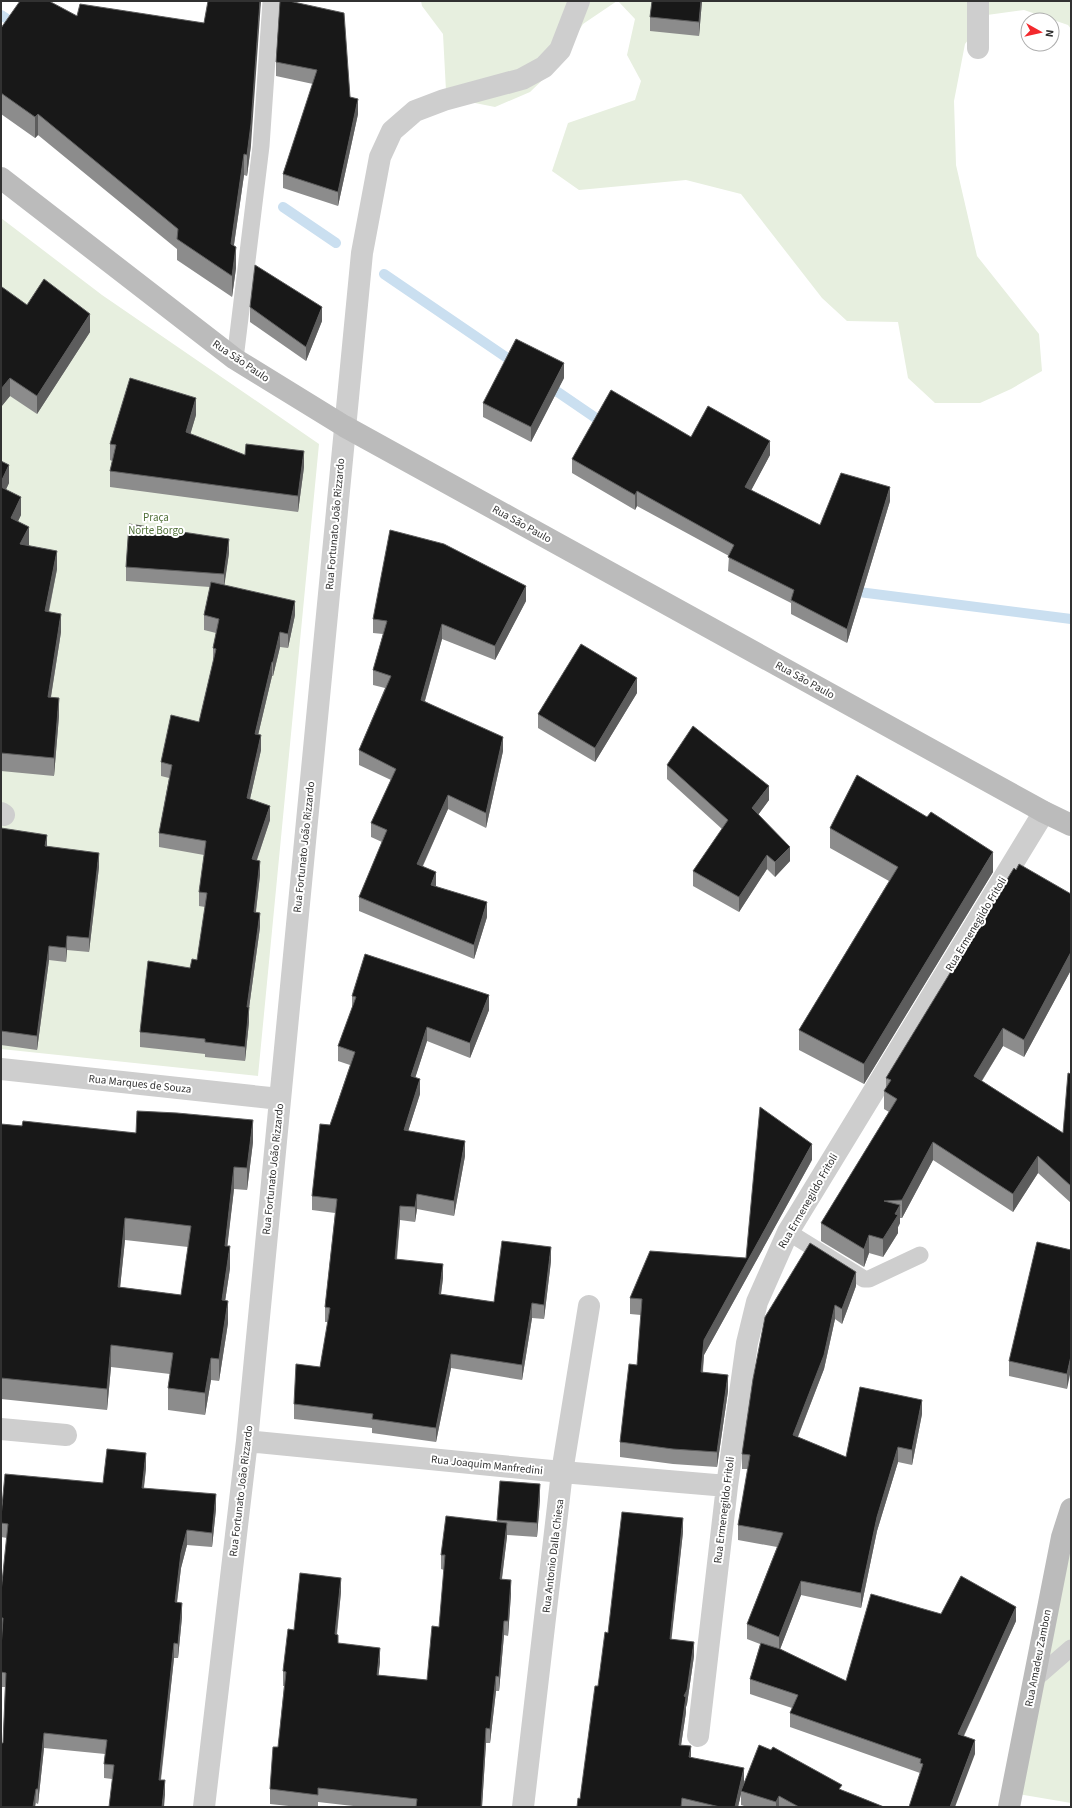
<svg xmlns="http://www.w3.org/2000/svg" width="1072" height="1808" viewBox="0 0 1072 1808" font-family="'Source Sans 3',sans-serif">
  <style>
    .green { fill: #e7efdf }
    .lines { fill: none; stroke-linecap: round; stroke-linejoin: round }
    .stream { stroke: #cadff0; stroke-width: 10 }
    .lane { stroke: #cecece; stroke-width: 17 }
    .street { stroke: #cecece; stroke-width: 22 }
    .secondary { stroke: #bbb; stroke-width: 22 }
    .wall { fill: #8c8c8c; fill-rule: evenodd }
    .shaded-wall { fill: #5d5d5d }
    .building { fill: #181818; stroke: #5d5d5d; fill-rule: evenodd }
    .labels { text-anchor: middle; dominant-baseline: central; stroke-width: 4; stroke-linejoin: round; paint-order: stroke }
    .street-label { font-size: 11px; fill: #313131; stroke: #fff }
    .park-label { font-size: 11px; fill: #51713a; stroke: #fff }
  </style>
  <rect width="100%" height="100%" fill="#fff"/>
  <path class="green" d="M421 1H617L583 24 556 67 530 92 495 107 465 101 446 91 443 34 422 6Z
    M618 1H1071V29L1068 25 1024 10 987 15 965 44 954 101 956 165 977 256 1039 334 1042 371 1011 389 980 403H935L908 378 898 322 847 321 822 298 741 194 686 180 579 190 552 171 568 123 635 100 641 81 627 55 635 19Z
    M1 218 102 295 319 444 258 1076 1 1049Z
    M1071 1534V1803L1018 1794Z"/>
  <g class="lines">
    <path class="stream" d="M1 15 18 26
      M283 207 336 243
      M384 274 516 364
      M546 384 606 425
      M851 591 1071 619"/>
    <path class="lane" d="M235 359 261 146 271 1
      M788 1232 864 1279H869L920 1255
      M1034 1680 1071 1648"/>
    <path class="street" d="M978 48V1
      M1 813 4 815
      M1 1069 280 1099
      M1 1429 66 1435
      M247 1441 562 1472 727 1486
      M698 1736 727 1486 747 1343 757 1302 788 1232 1044 812
      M204 1807 247 1441 362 253 380 157 392 131 415 111 444 100 522 79 544 67 560 50 579 1
      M523 1807 562 1472 589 1306"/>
    <path class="secondary" d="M1 178 235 359 344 426 1044 812 1071 825
      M1009 1807 1062 1537 1071 1509"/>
  </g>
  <path class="wall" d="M280 1 350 97 358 114 338 206 283 188V174L313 84 276 76V62Z
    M652 1H702L699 36 650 31V17Z
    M1 28 251 145 247 176 244 175 234 245 236 268 232 297 177 260V249L38 135 35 138 1 114Z
    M1 290 27 305 90 332 37 414 10 396 1 407Z
    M250 307 322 321 306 361 250 322Z
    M564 378 531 442 483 417V403Z
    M196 415 190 434 245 455 304 467 298 512 110 487V471L112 461 110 460V444Z
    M691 437 770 455 751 490 820 525 890 501 847 643 791 614V603L728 571 729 556 637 506 635 510 572 473V459Z
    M1 461 9 483 6 489 21 515 18 521 29 545 28 546 57 569 49 612 61 632 51 697 59 716 54 776 1 771Z
    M229 553 224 585 295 615 288 648 280 647 273 676H272L258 735 261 750 250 799 270 820 257 860 260 875 256 912 260 927 249 1008V1022L245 1061 205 1057V1054L140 1047V1032L190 968 197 960 205 907 199 906V892L204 855 159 847V833L169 778 161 776V762L199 722 213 662V648L216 633 204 630V615L210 587 126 581V567Z
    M526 601 495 660 442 639 425 701 503 751 486 828 448 809 423 866 436 886 487 917 474 959 359 911V897L382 842 371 837V823L391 780 359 765V750L385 688 373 685V670L383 634 373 633V619Z
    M637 693 595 762 538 728V714Z
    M667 765 769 800 758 815 790 861 775 877 767 869 739 912 693 886V871L722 829 667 779Z
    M1 828 99 867 89 952 67 950 66 962 49 960 37 1050 1 1045Z
    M830 828 993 872 864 1084 799 1050V1030L889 881 830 848Z
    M1016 870 1071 894V970L1024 1057 1003 1046 982 1081 1063 1133 1071 1074V1203L1038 1173 1013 1212 933 1160 902 1218H900V1223L898 1227V1233L883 1257 869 1253 864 1267 821 1241V1223L889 1112 884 1109V1091L886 1089V1078Z
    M352 996 489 1010 470 1058 427 1041 415 1078 420 1094 408 1131 465 1156 454 1216 417 1209 415 1222 400 1220 397 1259 443 1278 441 1294 494 1302 551 1261 544 1319 532 1318 522 1380 451 1368 436 1442 372 1433V1428L294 1419V1404L320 1367 328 1322H325V1307L335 1213 312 1210V1196L330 1125 350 1065 338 1061V1046L352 1008Z
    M1 1124 22 1126 136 1133 253 1142 247 1190 234 1189 227 1246 230 1268 225 1301 228 1323 219 1381 211 1380 205 1415 168 1410V1388L170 1374 111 1367 107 1410 1 1399ZM125 1240 188 1247 181 1295 120 1287Z
    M812 1160 704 1355 703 1372 728 1391 717 1467 673 1464 620 1457V1442L637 1365 641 1315 630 1314V1298L746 1258Z
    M1071 1250 1067 1389 1009 1376V1361Z
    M856 1286 842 1324 835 1319 824 1369 798 1437 846 1457 922 1414 912 1465 898 1462 877 1531 861 1608 801 1595 780 1649 846 1681 941 1614 1016 1621 964 1736 975 1754 920 1775V1773L790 1727V1713L792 1708 750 1694V1679L760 1644 747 1639V1624L777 1547 738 1540V1525L748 1469H742V1454L753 1379Z
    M146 1468 144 1488 216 1509 212 1547 187 1545 181 1568 177 1603 182 1617 178 1658H174L161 1780 165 1795 112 1779 104 1778V1764L105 1754 44 1748 38 1804 36 1803 35 1807H1L5 1687H1V1648L2 1633H1V1592L7 1538 1 1537V1517Z
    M500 1481 540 1499 537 1537 507 1535 502 1579 511 1594 508 1636 504 1635 499 1691H496L490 1743H486L482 1807H362L318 1802V1807H298L270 1804V1789L278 1747 284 1686H283V1671L294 1630 341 1592 337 1635 338 1643 380 1662 378 1675 427 1680 439 1627 444 1570 441 1569V1555L497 1522Z
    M683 1532 671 1639 694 1656 687 1704 686 1707V1712L681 1745 691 1757 744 1783 743 1786 842 1790 884 1807H747L741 1805V1794L738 1807H577L580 1799 598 1686 608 1633Z"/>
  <path class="shaded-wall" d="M260 1H261L251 145 247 176V155Z
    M701 1H702L699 36V22Z
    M358 99V114L338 206V192Z
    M38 114V135L35 138V117Z
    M244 154V175L231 265V244Z
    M236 247V268L232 297V276Z
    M322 307V321L306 361V347Z
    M90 314V332L37 414V396Z
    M564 363V378L531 442V427Z
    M10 378V396L1 407V389Z
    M196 398V415L186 449V432Z
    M770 441V455L745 502V487Z
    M304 451V467L298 512V496Z
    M9 465V483L1 500V482Z
    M890 487V501L847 643V629Z
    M637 491V506L635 510V495Z
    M21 497V515L11 536V518Z
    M29 527V545L20 562V544Z
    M229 539V553L224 588V574Z
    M57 551V569L45 629V611Z
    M526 586V601L495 660V646Z
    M295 601V615L288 648V634Z
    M61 614V632L48 715V697Z
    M442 624V639L421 714V700Z
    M280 632V647L273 676V662Z
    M272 662V676L255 748V734Z
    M637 678V693L595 762V748Z
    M59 698V716L54 776V758Z
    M261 735V750L247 812V798Z
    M503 737V751L486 828V813Z
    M769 786V800L752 823V808Z
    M448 795V809L417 878V864Z
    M270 806V820L252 874V859Z
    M47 835V848L45 846Z
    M790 847V861L775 877V862Z
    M993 852V872L864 1084V1064Z
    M99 853V867L89 952V938Z
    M767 855V869L739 912V897Z
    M260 861V875L254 927V912Z
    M436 872V886L431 885Z
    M487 902V917L474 959V945Z
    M260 913V927L249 1008V1022L245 1061V1047L247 1007Z
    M67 936V950L66 962V948Z
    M49 946V960L37 1050V1036Z
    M1071 952V970L1024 1057V1040Z
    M489 995V1010L470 1058V1043Z
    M427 1027V1041L411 1091V1076Z
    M1003 1028V1046L974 1093V1076Z
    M420 1079V1094L404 1144V1130Z
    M253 1120V1142L247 1190V1168Z
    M465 1141V1156L454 1216V1201Z
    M933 1142V1160L902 1218V1200Z
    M812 1144V1160L704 1355 701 1388V1372L704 1340Z
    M1038 1156V1173L1013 1212V1194Z
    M234 1167V1189L225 1267V1246Z
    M417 1194V1209L415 1222V1207Z
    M900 1205V1223L898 1227V1233L883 1257V1239Z
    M400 1206V1220L395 1273V1259Z
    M125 1218V1240L118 1308V1287Z
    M869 1235V1253L864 1267V1249Z
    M230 1246V1268L222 1322V1300Z
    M551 1247V1261L544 1319V1305Z
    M443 1264V1278L439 1308V1294Z
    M856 1272V1286L842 1324V1309Z
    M228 1301V1323L219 1381V1359Z
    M532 1303V1318L522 1380V1365Z
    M835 1305V1319L824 1369 793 1449V1435Z
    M111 1345V1367L107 1410V1389Z
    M451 1354V1368L436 1442V1428Z
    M1071 1356V1370L1067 1389V1374Z
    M211 1358V1380L205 1415V1393Z
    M728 1375V1391L717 1467V1452Z
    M922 1400V1414L912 1465V1450Z
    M898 1447V1462L877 1531 861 1608V1593L877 1517Z
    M146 1453V1468L142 1502V1488Z
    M540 1484V1499L537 1537V1523Z
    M216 1494V1509L212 1547V1533Z
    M683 1518V1532L670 1653V1639Z
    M507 1523V1537L500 1593V1579Z
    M187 1530V1545L181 1568 175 1617V1602L181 1553Z
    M341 1578V1592L335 1649V1634Z
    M511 1580V1594L508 1636V1621Z
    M801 1581V1595L779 1652V1637Z
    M182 1603V1617L178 1658V1644Z
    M1016 1607V1621L958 1748V1734Z
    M504 1621V1635L499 1691V1677Z
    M694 1642V1656L687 1704 686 1707V1712L679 1759V1745L684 1696Z
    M174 1643V1658L159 1794V1780Z
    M380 1648V1662L377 1690V1675Z
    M496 1676V1691L490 1743V1729Z
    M486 1728V1743L482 1807H481Z
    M44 1733V1748L38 1804V1789Z
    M975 1740V1754L955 1807H950Z
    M691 1746V1761L689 1757Z
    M744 1768V1783L742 1791H741V1794L738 1807H735Z
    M165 1780V1795L164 1807H162Z
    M36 1789 35 1807H33Z
    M779 1796V1807H776V1802Z"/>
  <path class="building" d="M20 1H49L77 16 80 4 204 23 208 1H260L251 124 247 155 244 154 231 244 236 247 232 276 177 239 178 229 38 114 35 117 1 93V28Z
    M280 1H289L344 13 350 97 358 99 338 192 283 174 317 70 276 62Z
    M652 1H701L699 22 650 17Z
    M255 265 322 307 306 347 250 307Z
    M44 279 90 314 37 396 10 378 1 389V290L2 287 27 305Z
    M516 339 564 363 531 427 483 403Z
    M130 378 196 398 186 432 245 455 246 444 304 451 298 496 110 471 116 445 110 444Z
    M611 390 691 437 708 406 770 441 745 487 820 525 841 473 890 487 847 629 791 600 794 590 728 557 734 545 637 491 635 495 572 459Z
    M1 461 9 465 1 482Z
    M1 487 21 497 11 518 29 527 20 544 57 551 45 611 61 614 48 697 59 698 54 758 1 753Z
    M129 524 229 539 224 574 126 567Z
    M390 530 444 544 526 586 495 646 442 624 421 700 503 737 486 813 448 795 417 864 436 872 431 885 487 902 474 945 359 897 387 830 371 823 396 769 359 750 391 676 373 670 387 621 373 619Z
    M211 582 295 601 288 634 280 632 273 662H272L255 734 261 735 247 798 270 806 252 859 260 861 254 912 260 913 247 1007H249L245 1047 205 1042V1039L140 1032 148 961 190 968 192 959 197 960 207 893 199 892 206 841 159 833 172 765 161 762 171 715 199 722 216 649 213 648 219 619 204 615Z
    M581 644 637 678 595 748 538 714Z
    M693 726 769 786 752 808 790 847 775 862 767 855 739 897 693 871 728 820 667 765Z
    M857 775 927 817 931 812 993 852 864 1064 799 1030 898 867 830 828Z
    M1 828 47 835 45 846 99 853 89 938 67 936 66 948 49 946 37 1036 1 1031Z
    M1019 864 1071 894V952L1024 1040 1003 1028 974 1076 1063 1133 1068 1073 1071 1074V1186L1038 1156 1013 1194 933 1142 902 1200 884 1201 900 1205 895 1214 898 1215 883 1239 869 1235 864 1249 821 1223 897 1099 884 1091 891 1080 886 1078 1014 868 1016 870Z
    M365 954 489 995 470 1043 427 1027 411 1076 420 1079 404 1130 465 1141 454 1201 417 1194 415 1207 400 1206 395 1259 443 1264 439 1294 494 1302 502 1241 551 1247 544 1305 532 1303 522 1365 451 1354 436 1428 372 1419 373 1414 294 1404 296 1364 320 1367 330 1308 325 1307 337 1199 312 1196 320 1124 330 1125 355 1052 338 1046 356 997 352 996Z
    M760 1107 812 1144 704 1340 701 1372 728 1375 717 1452 673 1449 620 1442 629 1364 637 1365 642 1299 630 1298 650 1251 746 1258Z
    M137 1111 177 1113 253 1120 247 1168 234 1167 225 1246H230L222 1300 228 1301 219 1359 211 1358 205 1393 168 1388 173 1353 111 1345 107 1389 1 1378V1124L22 1126 23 1121 136 1133ZM125 1218 191 1226 181 1295 118 1287Z
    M1037 1242 1071 1250V1356L1067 1374 1009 1361Z
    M810 1243 856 1272 842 1309 835 1305 824 1355 793 1435 846 1457 860 1387 922 1400 912 1450 898 1447 877 1517 861 1593 801 1581 779 1637 747 1624 783 1533 738 1525 750 1455 742 1454 753 1379 765 1317Z
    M107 1449 146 1453 142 1488 216 1494 212 1533 187 1530 181 1553 175 1602 182 1603 178 1644 174 1643 159 1780H165L162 1807H109L114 1765 104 1764 107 1740 44 1733 38 1789H36L33 1807H1V1743H3L6 1673 1 1672V1648L3 1618H1V1592L8 1524 1 1523V1517L5 1474 103 1483Z
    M500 1481 540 1484 537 1523 497 1520Z
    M622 1512 683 1518 670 1639 694 1642 687 1690 684 1696 686 1697 679 1745 691 1746 689 1757 744 1768 735 1807H720L682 1798 681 1807H577L578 1798 580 1799 595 1686H598L605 1632 608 1633Z
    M446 1516 507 1523 500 1579 511 1580 508 1621H504L499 1677 496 1676 490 1729 486 1728 481 1807H416L417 1799 318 1788V1795L270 1789 273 1747H278L286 1672 283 1671 288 1629 294 1630 300 1573 341 1578 335 1634 338 1635V1643L380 1648 377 1675 427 1680 432 1626 439 1627 445 1555H441Z
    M961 1576 1016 1607 958 1734 975 1740 950 1807H909L923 1764 920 1763 921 1759 790 1713 798 1695 750 1679 761 1643 780 1649 846 1681 871 1594 941 1614Z
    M759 1745 771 1750 773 1747 842 1785 839 1789 884 1807H799L779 1796 776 1802 741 1791Z"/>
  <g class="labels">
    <g class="street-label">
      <text transform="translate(241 361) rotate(34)">Rua São Paulo</text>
      <text transform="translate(335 524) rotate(-85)">Rua Fortunato João Rizzardo</text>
      <text transform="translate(522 524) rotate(29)">Rua São Paulo</text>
      <text transform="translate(805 680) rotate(29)">Rua São Paulo</text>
      <text transform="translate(304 847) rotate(-84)">Rua Fortunato João Rizzardo</text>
      <text transform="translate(976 924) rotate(-59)">Rua Ermenegildo Fritoli</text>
      <text transform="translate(140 1084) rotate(6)">Rua Marques de Souza</text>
      <text transform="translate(273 1169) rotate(-84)">Rua Fortunato João Rizzardo</text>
      <text transform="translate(808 1201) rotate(-60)">Rua Ermenegildo Fritoli</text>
      <text transform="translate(487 1465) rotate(6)">Rua Joaquim Manfredini</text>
      <text transform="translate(241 1491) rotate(-83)">Rua Fortunato João Rizzardo</text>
      <text transform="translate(724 1510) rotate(-83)">Rua Ermenegildo Fritoli</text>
      <text transform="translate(553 1556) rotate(-83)">Rua Antonio Dalla Chiesa</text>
      <text transform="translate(1038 1658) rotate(-79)">Rua Amadeu Zambon</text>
    </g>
    <g class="park-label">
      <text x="156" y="517">Praça<tspan x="156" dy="13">Norte Borgo</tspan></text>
    </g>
  </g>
  <rect width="1072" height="1808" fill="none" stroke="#313131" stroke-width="4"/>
  <g transform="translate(1040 32) rotate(98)"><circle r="19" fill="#ffffff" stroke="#adadad"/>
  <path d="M0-3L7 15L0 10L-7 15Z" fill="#f3292d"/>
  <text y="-6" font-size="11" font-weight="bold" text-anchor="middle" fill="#313131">N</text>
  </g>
</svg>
